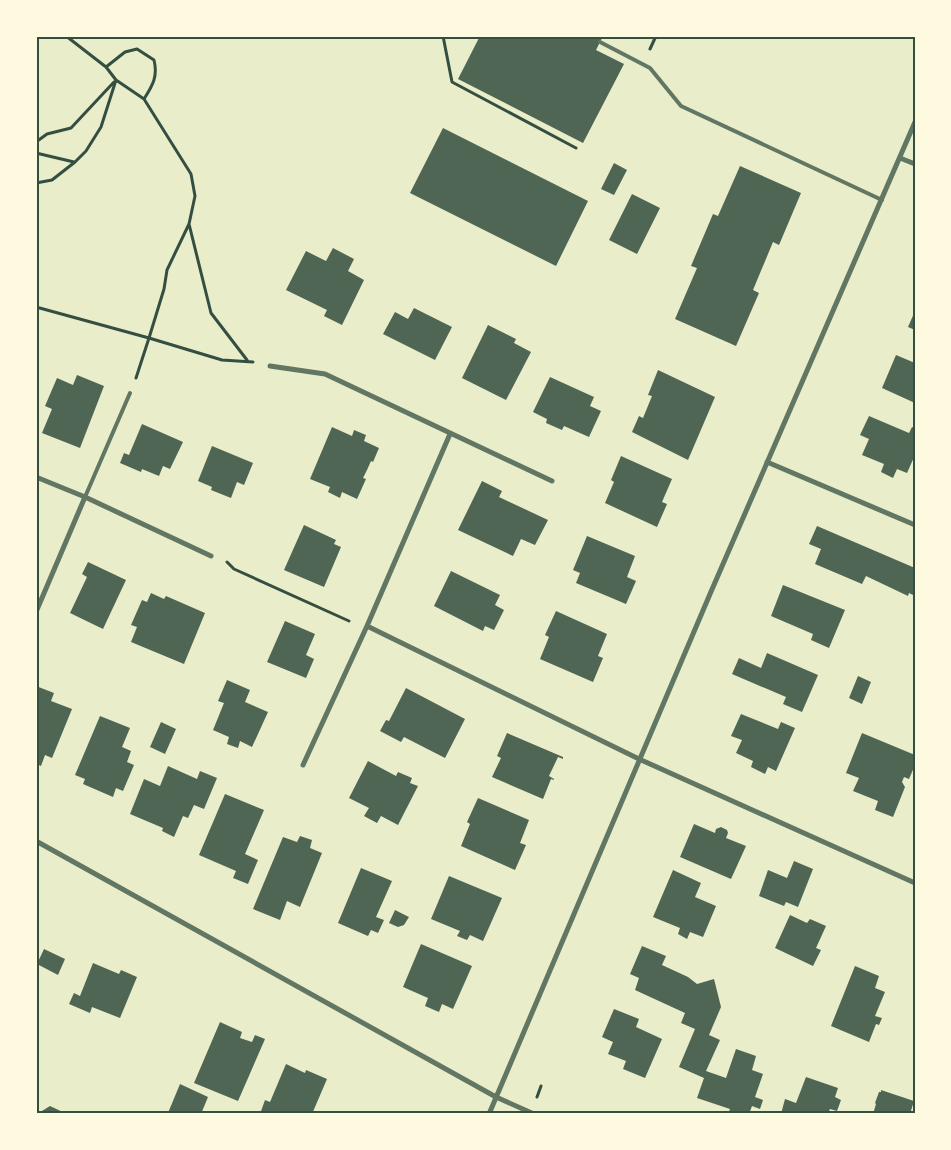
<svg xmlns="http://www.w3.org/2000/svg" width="951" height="1150" viewBox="0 0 951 1150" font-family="'Fira Sans',sans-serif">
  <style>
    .building { fill: #4f6655 }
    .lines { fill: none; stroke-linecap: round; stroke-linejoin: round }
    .path { stroke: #344e41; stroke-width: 3 }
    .service { stroke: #617663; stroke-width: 4 }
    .minor { stroke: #617663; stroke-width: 5 }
    .neatline { fill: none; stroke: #344e41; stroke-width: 2 }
  </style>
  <rect width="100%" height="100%" fill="#e9edc9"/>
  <path class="building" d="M480 36H603L596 50 624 64 583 143 458 79Z
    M443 128 588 201 556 266 410 193Z
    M614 163 627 170 614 195 601 189Z
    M740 166 801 193 779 245 773 242 753 290 759 293 736 346 675 319 697 268 691 266 713 214 718 216Z
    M632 194 660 208 637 254 609 240Z
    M333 248 354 259 348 271 364 280 342 325 324 316 327 310 286 290 306 251 326 261Z
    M414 308 452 327 435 360 383 334 395 312 408 319Z
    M915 311V330L908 327Z
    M488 325 516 339 514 343 531 352 506 400 462 378Z
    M896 355 915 363V403L882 388Z
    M658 370 715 397 688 460 632 432 639 416 643 418 652 396 648 395Z
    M77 375 104 386 80 448 42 433 52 409 45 406 57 378 73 385Z
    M550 377 594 397 590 406 601 411 589 437 564 426 562 430 546 423 547 419 533 412Z
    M869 416 909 433 912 427 915 428V455L907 473 897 469 893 478 881 472 884 464 862 455 869 439 860 435Z
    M142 424 183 442 170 469 163 466 159 476 142 469 141 472 120 463 124 453 129 455Z
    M332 427 352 436 354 430 366 435 364 441 379 448 373 462 371 461 367 470 363 478 366 479 357 499 342 492 340 498 328 492 330 487 310 479Z
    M212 446 253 463 244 485 237 482 231 498 211 490 212 487 198 481Z
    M621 456 672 479 662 502 667 504 657 527 605 503 614 482 611 480Z
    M482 481 502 491 499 497 548 520 535 545 521 539 513 556 458 530Z
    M304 525 336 540 334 544 341 547 324 587 284 570Z
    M817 526 915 568V596L909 593 908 596 866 576 862 584 815 564 821 549 809 544Z
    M587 536 635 556 627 577 636 581 626 604 576 583 580 573 573 570Z
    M88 562 126 580 103 629 70 613 87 577 82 574Z
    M451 571 500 595 495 605 504 610 494 630 485 626 483 631 434 606Z
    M783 585 845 610 829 648 811 640 813 634 771 616Z
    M151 593 164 599 166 596 205 613 184 664 131 642 137 627 131 625 142 600 147 602Z
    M556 611 607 634 598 656 603 658 593 682 540 659 549 637 545 635Z
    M285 621 315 634 306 655 314 659 306 678 267 662Z
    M767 653 818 675 802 712 783 704 786 697 732 674 739 658 761 668Z
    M858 676 871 682 862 704 849 698Z
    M227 680 250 690 245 702 268 712 252 747 240 741 238 748 227 744 229 737 213 730 224 703 218 701Z
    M36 686 54 693 51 701 72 709 52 758 45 755 41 766 36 764Z
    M406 688 465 719 445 758 404 737 401 742 380 731 386 720 389 721Z
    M741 714 778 729 781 722 795 728 776 771 768 767 765 774 751 767 753 761 736 753 742 740 731 736Z
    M100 716 130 728 122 747 131 751 127 762 134 765 123 791 116 788 113 797 83 784 85 779 75 775Z
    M161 722 176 729 165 754 150 747Z
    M507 733 563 757V759L558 757 549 776 554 779V780L551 779 543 799 492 777 501 758 497 756Z
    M862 733 915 755V765L909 779 904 777 902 782 905 787 893 817 875 810 878 801 853 791 859 778 846 773Z
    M368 761 396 776 398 772 412 778 410 783 418 786 398 825 381 816 377 823 364 816 369 808 349 798Z
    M168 766 197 779 200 771 217 778 204 809 194 805 188 818 183 816 174 837 162 831 163 828 130 814 144 779 160 786Z
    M225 794 264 810 245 854 258 860 248 884 233 878 236 871 199 855Z
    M478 798 529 820 520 843 526 845 515 870 461 846 470 824 467 822Z
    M694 824 715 833 716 829 721 827 727 830 728 833 726 838 746 846 731 879 680 857Z
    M300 836 312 840 310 848 322 853 300 907 287 901 280 920 253 909 283 837 297 842Z
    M794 861 813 869 798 907 786 902 784 906 759 896 768 870 787 878Z
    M361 868 392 881 376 917 384 920 378 933 371 930 368 936 338 923Z
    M673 870 701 883 695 897 716 906 703 937 690 932 687 939 678 934 680 928 653 917Z
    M449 876 502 898 483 941 470 935 467 940 457 936 460 931 431 919Z
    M395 910 409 917 404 925 398 927 389 923Z
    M790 915 807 923 810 919 826 926 816 948 821 950 813 966 775 948Z
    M421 944 472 966 453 1009 442 1004 439 1012 425 1006 428 998 403 987Z
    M642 946 666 956 662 965 688 977 697 984 714 979 721 1007 709 1035 720 1040 706 1071 726 1078 736 1049 756 1056 752 1070 763 1074 755 1097 763 1100 760 1109 752 1106 749 1114 740 1112 739 1114H728L730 1109 697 1098 704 1078 679 1067 695 1029 681 1023 685 1013 635 990 639 978 630 974Z
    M44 949 65 959 58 975 37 964Z
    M93 963 119 974 121 970 137 977 120 1018 92 1007 90 1013 69 1004 74 993 80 996Z
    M855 966 879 976 875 988 885 992 875 1016 882 1018 879 1025 876 1024 869 1042 831 1026Z
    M614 1009 639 1019 636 1027 662 1039 645 1078 623 1069 626 1061 608 1054 613 1042 602 1037Z
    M220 1022 242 1032 240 1038 252 1042 255 1035 265 1039 238 1101 194 1083Z
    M286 1064 305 1073 306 1070 327 1079 312 1114H260L265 1100 270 1102Z
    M806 1077 838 1088 835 1097 841 1100 837 1111 830 1109 828 1114H781L785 1099 796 1103Z
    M180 1084 208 1097 201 1114 168 1113Z
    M881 1090 914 1101 910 1114H873L876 1104 875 1103 879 1092H881Z
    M50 1106 67 1114H37Z"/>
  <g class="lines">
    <path class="path" d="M443 36 452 82 576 148
      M650 49 656 36
      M106 67 125 52 137 49 154 60C158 76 153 85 144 99
      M36 142 47 134 71 128 114 82
      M36 153 74 162
      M36 183 52 180 75 162 86 151 101 127 116 80
      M189 224 211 313 247 360
      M36 307 149 338 164 289 167 270 189 224 195 196 191 174 144 99 116 80 106 67 66 36
      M136 378 149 338 222 360 253 362
      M227 562 234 569 349 621
      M537 1097 541 1086"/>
    <path class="service" d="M600 42 650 68 681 106 882 200
      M85 497 130 393"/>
    <path class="minor" d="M900 158 915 164
      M270 366 325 374 552 481
      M767 462 915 525
      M36 477 85 497 211 556
      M36 612 85 497
      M367 626 639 759 915 883
      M303 765 367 626 450 434
      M36 841 496 1097 534 1114
      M489 1114 710 594 915 122"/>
  </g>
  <rect width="951" height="1150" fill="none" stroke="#fefae0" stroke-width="75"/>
  <rect x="38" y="38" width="876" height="1074" class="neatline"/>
</svg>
